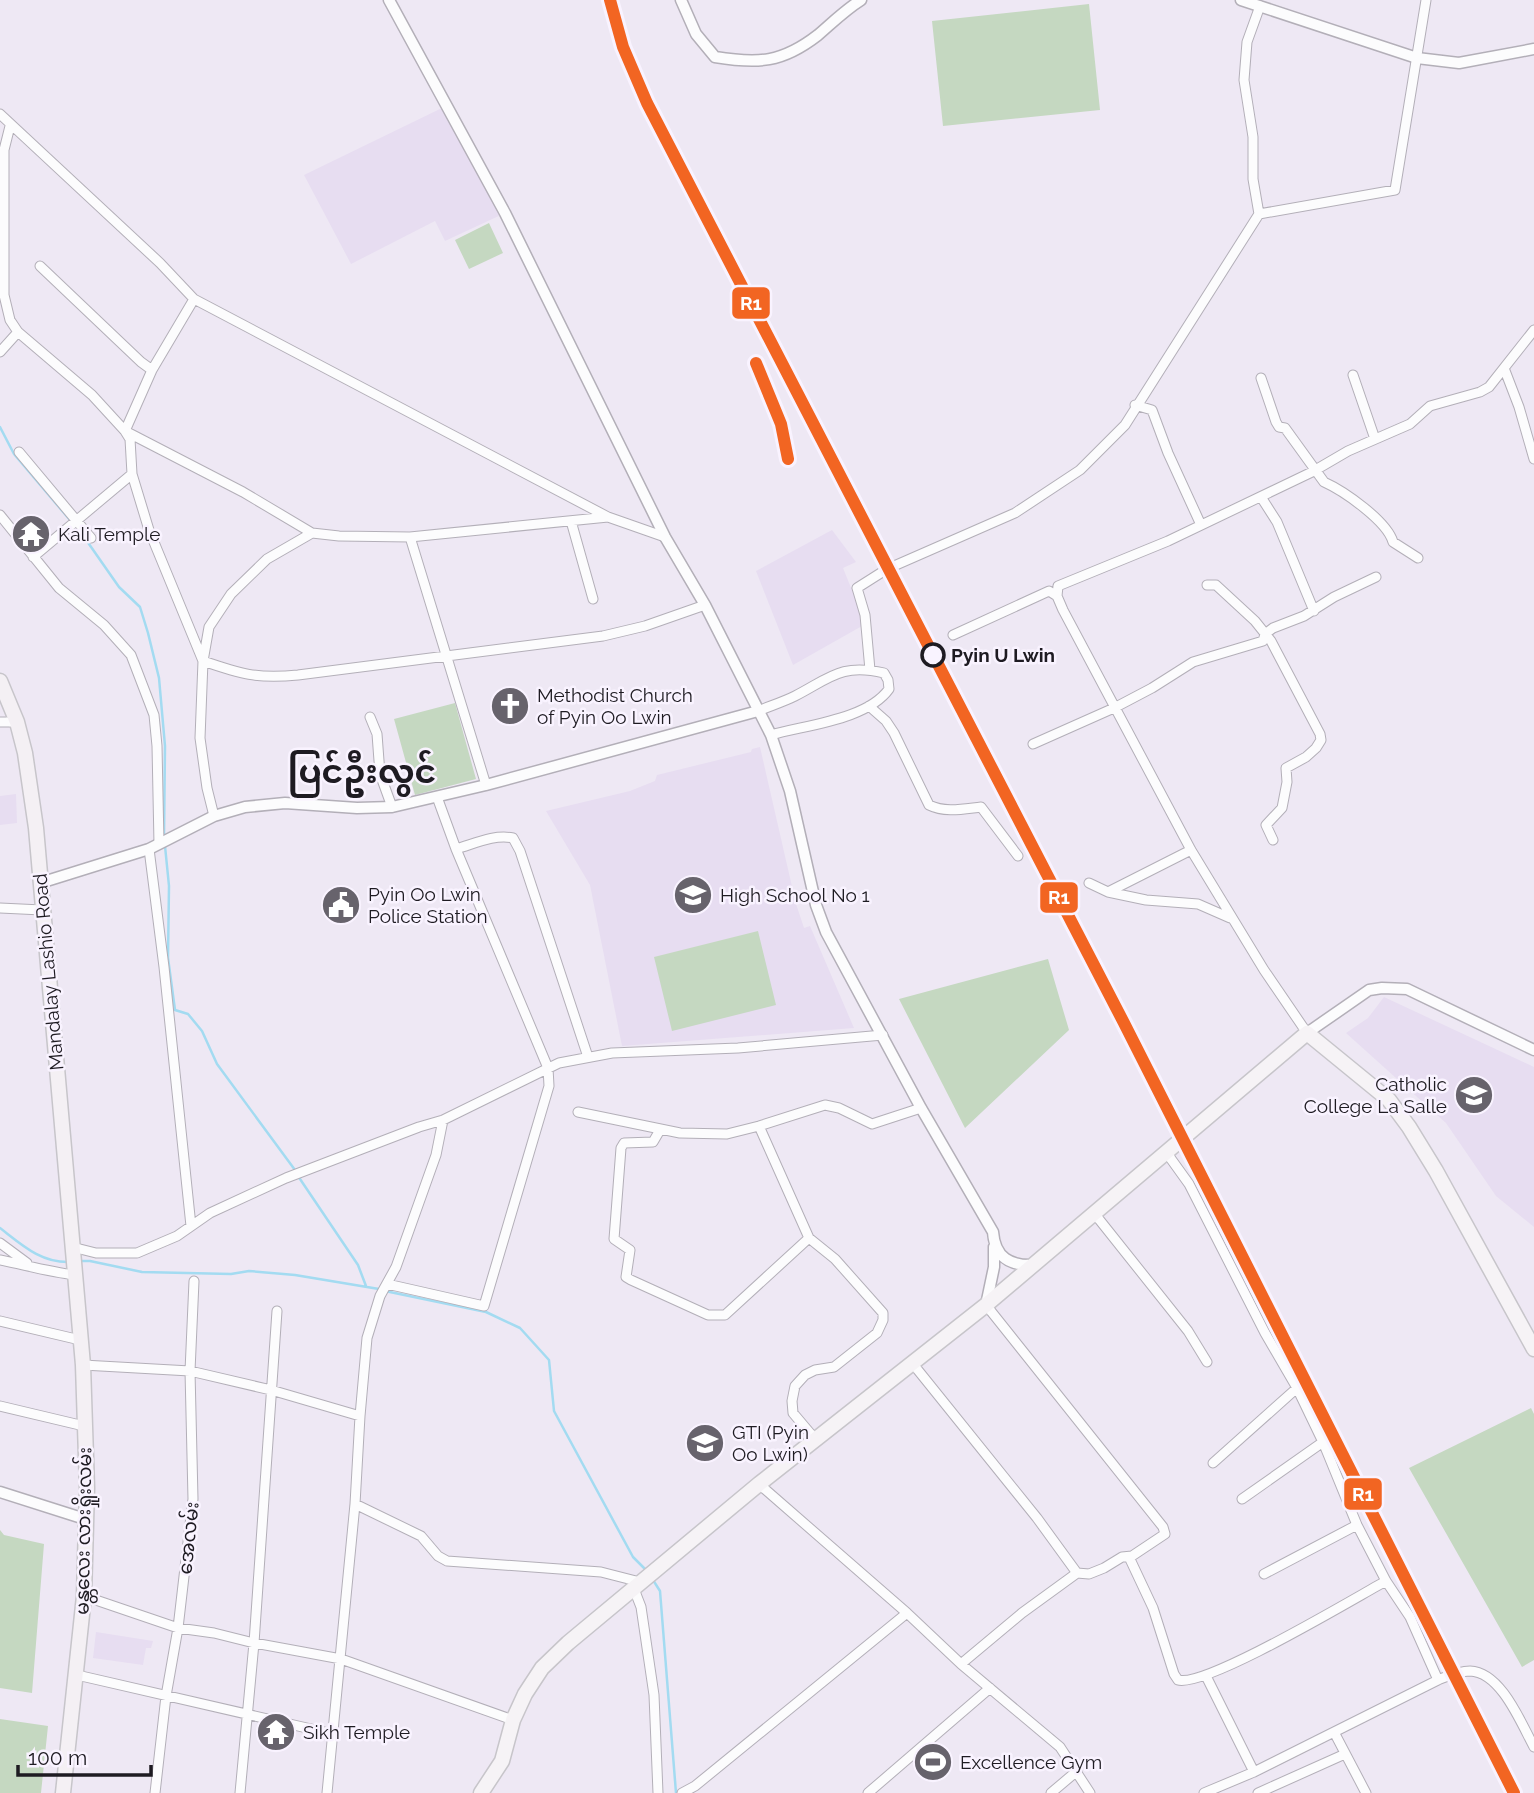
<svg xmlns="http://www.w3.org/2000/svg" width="1534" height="1793" viewBox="0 0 1534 1793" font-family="Raleway,'Noto Sans Myanmar',sans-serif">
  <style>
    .built { fill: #e7ddf1 }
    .green { fill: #c5d8c1 }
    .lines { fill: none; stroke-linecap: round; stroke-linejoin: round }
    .stream { stroke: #a3dbf1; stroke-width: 2.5 }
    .minor-casing { stroke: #b3afb8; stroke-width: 11 }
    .tertiary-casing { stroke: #b3afb8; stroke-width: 13 }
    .primary-casing { stroke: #c7c5ca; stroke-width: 17 }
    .trunk-casing { stroke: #c7c5ca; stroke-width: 17 }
    .minor { stroke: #fcfcfd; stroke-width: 9 }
    .tertiary { stroke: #fcfcfd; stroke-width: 10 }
    .primary { stroke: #f6f3f6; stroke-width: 14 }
    .trunk { stroke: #f4f0f4; stroke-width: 14 }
    .rail-1-casing { stroke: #f9f3ff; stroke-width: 18 }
    .rail-1 { stroke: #f26522; stroke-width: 12 }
    .stop-dot { fill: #f9f3ff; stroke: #1e1b22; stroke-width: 3.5 }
    .labels { text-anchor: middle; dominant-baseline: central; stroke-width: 5; stroke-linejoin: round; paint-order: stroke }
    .poi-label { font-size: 19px; fill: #1e1b22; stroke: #f9f3ff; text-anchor: start }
    .stop-label { font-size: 19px; font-weight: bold; fill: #1e1b22; stroke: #f9f3ff; text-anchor: start }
    .street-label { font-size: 19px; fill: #1e1b22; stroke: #f9f3ff }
    .town-label { font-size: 33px; font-weight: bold; fill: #1e1b22; stroke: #f9f3ff }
    .line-badge { stroke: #f9f3ff; stroke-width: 2.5 }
    .badge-label { font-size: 19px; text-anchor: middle; font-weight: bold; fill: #fff }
  </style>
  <rect width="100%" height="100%" fill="#eee8f4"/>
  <path class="built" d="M444 107 503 214 445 241 435 221 351 264 304 175Z
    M832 530 856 562 843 568 864 620 862 626 793 665 756 571Z
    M760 747 796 904 804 928 810 926 854 1028 622 1046 590 885 546 811 630 791 655 781 657 775 751 752 752 749Z
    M16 794 17 823 0 825V796Z
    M1384 997 1534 1067V1227L1496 1196 1446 1123 1346 1033 1368 1018Z
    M96 1632 153 1641 151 1648H146L143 1665 93 1658Z"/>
  <path class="green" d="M1089 4 1100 110 943 126 932 21Z
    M489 223 503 253 469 269 455 240Z
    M455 703 476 779 415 795 394 719Z
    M758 931 776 1005 672 1031 654 957Z
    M1048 959 1069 1030 965 1128 899 999Z
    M1531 1408 1534 1414V1660L1522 1667 1409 1468Z
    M0 1530 4 1535 44 1544 32 1693 0 1688Z
    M0 1719 48 1726 41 1793H0Z"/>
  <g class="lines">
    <path class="stream" d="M0 427 14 454 70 520
      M82 534 119 587 140 607 148 633 159 678 165 746 164 836
      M165 846 169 886 168 958 175 1010 188 1014 202 1031 217 1064 295 1170
      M298 1176 358 1265 366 1286
      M0 1228C22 1245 41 1263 70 1262
      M81 1261H90L142 1272 231 1274 249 1271 295 1275 379 1289
      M385 1291 486 1312 520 1328 549 1360 554 1411 633 1557 647 1571
      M653 1580 660 1591 676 1793"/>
    <g class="minor-casing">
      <path id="minor" d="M0 114 160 263 194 299 608 517 665 537
        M10 126 4 150V295L10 320 18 332 92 395 125 431 243 492 312 533 339 536 410 537 608 517
        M1259 214 1253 179V137L1244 80 1247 42 1260 6
        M40 266 141 362 152 370
        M194 299 152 370 125 431 130 439 132 474 149 530 203 661C241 674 256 679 298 675L603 636 645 626 705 605
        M0 352 18 332
        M1504 368 1519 407 1534 459
        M1353 375 1375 439
        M1261 378 1276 422 1279 427 1285 428 1324 482C1344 491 1387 521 1393 542L1418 558
        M1135 405 1152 410 1168 453 1201 525
        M19 452 91 538
        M1261 497 1277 522 1314 611
        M0 515 59 588 104 625 131 655 154 715 157 746 159 844
        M571 521 593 599
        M410 537 486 785
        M33 557 132 474
        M1207 585H1216L1255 621 1271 641 1320 734 1321 740 1316 748 1306 757 1286 768 1287 782 1282 808 1266 825 1273 840
        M953 635 1049 591 1057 596
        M870 670 865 615 857 588 887 569 1015 513 1080 470 1125 425 1259 214 1395 190 1426 0
        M869 706 886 721 894 733 929 805C945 813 963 809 981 807L1018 856
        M758 711C770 706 783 702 795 696 830 678 841 663 884 673L888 680 889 689C867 720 805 725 771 735
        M370 717 377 734 380 774 392 807
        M0 722H17
        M1033 744 1114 708 1152 688 1193 662 1263 641 1265 634 1273 628 1304 616 1334 597 1376 577
        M214 816 207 788 200 738 203 661 209 627 231 594 267 559 312 533
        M149 849 164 967 191 1226
        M456 849C474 844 494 834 513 838L520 851 588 1057
        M1089 883 1108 892 1146 900 1198 904 1230 918
        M1108 892 1191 850
        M0 908 42 910
        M1307 1033 1264 970 1191 850 1063 610 1057 596 1058 586 1168 541 1312 472 1348 451 1410 424 1430 406 1480 392 1489 387 1534 330
        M578 1112 680 1133 727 1134 759 1126 825 1105 839 1108 872 1124 921 1108
        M759 1126 809 1238 835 1259 883 1313V1320L877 1333 834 1367 815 1370 805 1375 795 1386 792 1401 793 1413 815 1439
        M660 1130 653 1142 624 1143 621 1148 614 1239 630 1250 626 1277 631 1280 708 1315H725L809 1238
        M1166 1152 1189 1184 1265 1333 1297 1388 1323 1442 1357 1525 1386 1581 1410 1617 1438 1680
        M1094 1213 1188 1331 1207 1362
        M0 1243 27 1263
        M72 1247 96 1253H137L177 1236 210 1213 286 1178 419 1127 443 1120 559 1063 612 1053 738 1048 883 1035
        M0 1260C25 1265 49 1272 75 1275
        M387 1284 484 1306 549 1086 548 1068 456 849 437 797
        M0 1321 80 1340
        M913 1364 1037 1518 1077 1573
        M83 1365 190 1371 271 1390 360 1416
        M0 1406 84 1426
        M1213 1463 1297 1388
        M759 1484 907 1613 961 1664 1060 1747 1090 1793
        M1242 1499 1323 1442
        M355 1504 421 1536 438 1556 447 1561 601 1572 640 1582
        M1129 1557 1153 1608 1174 1674 1178 1680C1205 1688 1353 1599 1386 1581
        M1264 1574 1357 1525
        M634 1589 641 1607 654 1695 658 1793
        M84 1596 178 1628 214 1633 254 1643 341 1659 513 1720
        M961 1664 1022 1613 1077 1573 1089 1574 1104 1568 1122 1557 1132 1556 1165 1534 1163 1527 986 1305
        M77 1675 333 1734
        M1206 1676 1254 1772
        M1334 1732 1366 1793
        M155 1793 166 1696 178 1628 193 1499 190 1371 194 1281
        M240 1793 254 1643 277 1311
        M327 1793 355 1504 360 1416 367 1338 380 1296 396 1267 436 1155 443 1120
        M682 1793 695 1786 907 1613
        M868 1793 990 1688
        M1051 1793 1077 1771
        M1204 1793 1254 1772 1438 1680C1448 1676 1458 1671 1470 1671 1501 1672 1521 1723 1534 1747
        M1258 1793 1345 1754"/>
    </g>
    <g class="tertiary-casing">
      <path id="tertiary" d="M389 0 505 213 665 537 705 605 771 735 790 791 816 905 826 932 921 1108 993 1232C995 1258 1010 1266 1035 1265
        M681 0 696 34 715 57C758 64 782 63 818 35 832 23 845 10 861 0
        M1241 0 1417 58 1459 63 1534 49
        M40 883 149 849 214 816 245 807 285 803 357 808 392 807 486 785 758 711
        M1307 1033 1369 990 1382 988 1407 989 1534 1050
        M986 1305 994 1267V1247
        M0 1492 85 1519"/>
    </g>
    <g class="primary-casing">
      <path id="primary" d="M481 1793 502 1761 513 1720 525 1694 542 1668 568 1643 759 1484 986 1305 1307 1033 1389 1100 1409 1127 1436 1171 1534 1349"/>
    </g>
    <g class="trunk-casing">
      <path id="trunk" d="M0 681 17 722 25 753 36 828 83 1365 87 1488 84 1596 63 1793"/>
    </g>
    <use href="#minor" class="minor"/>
    <use href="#tertiary" class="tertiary"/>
    <use href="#primary" class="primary"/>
    <use href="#trunk" class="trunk"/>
    <g class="rail-1-casing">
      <path id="rail-1" d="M610 0 623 47 647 103 1124 1023 1514 1793
        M756 363 781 424 788 459"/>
    </g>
    <use href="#rail-1" class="rail-1"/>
  </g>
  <defs>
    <g id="temple-disc" transform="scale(2.0125)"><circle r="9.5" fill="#67636c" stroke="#f9f3ff"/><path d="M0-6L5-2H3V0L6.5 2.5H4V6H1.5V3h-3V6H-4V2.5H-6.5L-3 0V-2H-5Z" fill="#fff"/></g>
    <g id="church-disc" transform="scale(2.0125)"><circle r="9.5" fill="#67636c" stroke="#f9f3ff"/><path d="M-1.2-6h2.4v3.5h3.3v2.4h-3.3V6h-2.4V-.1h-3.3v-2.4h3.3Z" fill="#fff"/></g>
    <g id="school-disc" transform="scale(2.0125)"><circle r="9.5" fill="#67636c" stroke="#f9f3ff"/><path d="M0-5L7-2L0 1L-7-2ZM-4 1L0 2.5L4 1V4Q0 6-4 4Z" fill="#fff"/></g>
    <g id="civic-disc" transform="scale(2.0125)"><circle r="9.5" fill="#67636c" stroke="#f9f3ff"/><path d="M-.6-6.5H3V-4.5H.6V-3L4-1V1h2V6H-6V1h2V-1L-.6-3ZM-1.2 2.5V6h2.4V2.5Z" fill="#fff"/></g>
    <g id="university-disc" transform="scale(2.0125)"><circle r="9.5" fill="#67636c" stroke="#f9f3ff"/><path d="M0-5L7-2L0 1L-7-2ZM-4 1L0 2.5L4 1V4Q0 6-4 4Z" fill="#fff"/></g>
    <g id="stadium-disc" transform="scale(2.0125)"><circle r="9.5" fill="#67636c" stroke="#f9f3ff"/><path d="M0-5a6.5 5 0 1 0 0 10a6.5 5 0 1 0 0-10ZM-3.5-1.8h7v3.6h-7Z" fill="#fff"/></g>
  </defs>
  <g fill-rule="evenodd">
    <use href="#temple-disc" x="31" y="534"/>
    <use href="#church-disc" x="510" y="706"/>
    <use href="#school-disc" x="693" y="895"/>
    <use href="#civic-disc" x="341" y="905"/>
    <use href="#school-disc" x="1474" y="1095"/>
    <use href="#university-disc" x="705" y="1443"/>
    <use href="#temple-disc" x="276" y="1732"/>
    <use href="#stadium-disc" x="933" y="1762"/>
  </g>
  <circle class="stop-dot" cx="933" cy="655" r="11"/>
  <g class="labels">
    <g class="poi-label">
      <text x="58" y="534">Kali Temple</text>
      <text x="537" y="695">Methodist Church<tspan x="537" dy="22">of Pyin Oo Lwin</tspan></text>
      <text x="368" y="894">Pyin Oo Lwin<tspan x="368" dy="22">Police Station</tspan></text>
      <text x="720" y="895">High School No 1</text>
      <text x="1447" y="1084" text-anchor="end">Catholic<tspan x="1447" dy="22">College La Salle</tspan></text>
      <text x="732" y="1432">GTI (Pyin<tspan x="732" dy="22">Oo Lwin)</tspan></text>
      <text x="303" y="1732">Sikh Temple</text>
      <text x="960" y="1762">Excellence Gym</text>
    </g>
    <g class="stop-label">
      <text x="951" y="655">Pyin U Lwin</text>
    </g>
    <g class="street-label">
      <text transform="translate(48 972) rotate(-95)">Mandalay Lashio Road</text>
      <text transform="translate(83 1531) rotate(-89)">မန္တလေး လားရှိုးလမ်း</text>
      <text transform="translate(188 1538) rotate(-84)">အေလမ်း</text>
    </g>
    <g class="town-label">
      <text x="362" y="771">ပြင်ဦးလွင်</text>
    </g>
  </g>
  <g class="line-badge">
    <rect x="731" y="286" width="40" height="34" rx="7" fill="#f26522"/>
    <rect x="1039" y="881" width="40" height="33" rx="7" fill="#f26522"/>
    <rect x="1343" y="1477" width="40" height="34" rx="7" fill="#f26522"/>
  </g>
  <g class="badge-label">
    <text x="751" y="310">R1</text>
    <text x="1059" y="904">R1</text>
    <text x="1363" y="1501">R1</text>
  </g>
  <path d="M18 1765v10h133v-10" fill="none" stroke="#1e1b22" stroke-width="3.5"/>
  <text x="28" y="1765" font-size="21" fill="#1e1b22" stroke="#f9f3ff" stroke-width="5" paint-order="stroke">100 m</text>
</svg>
